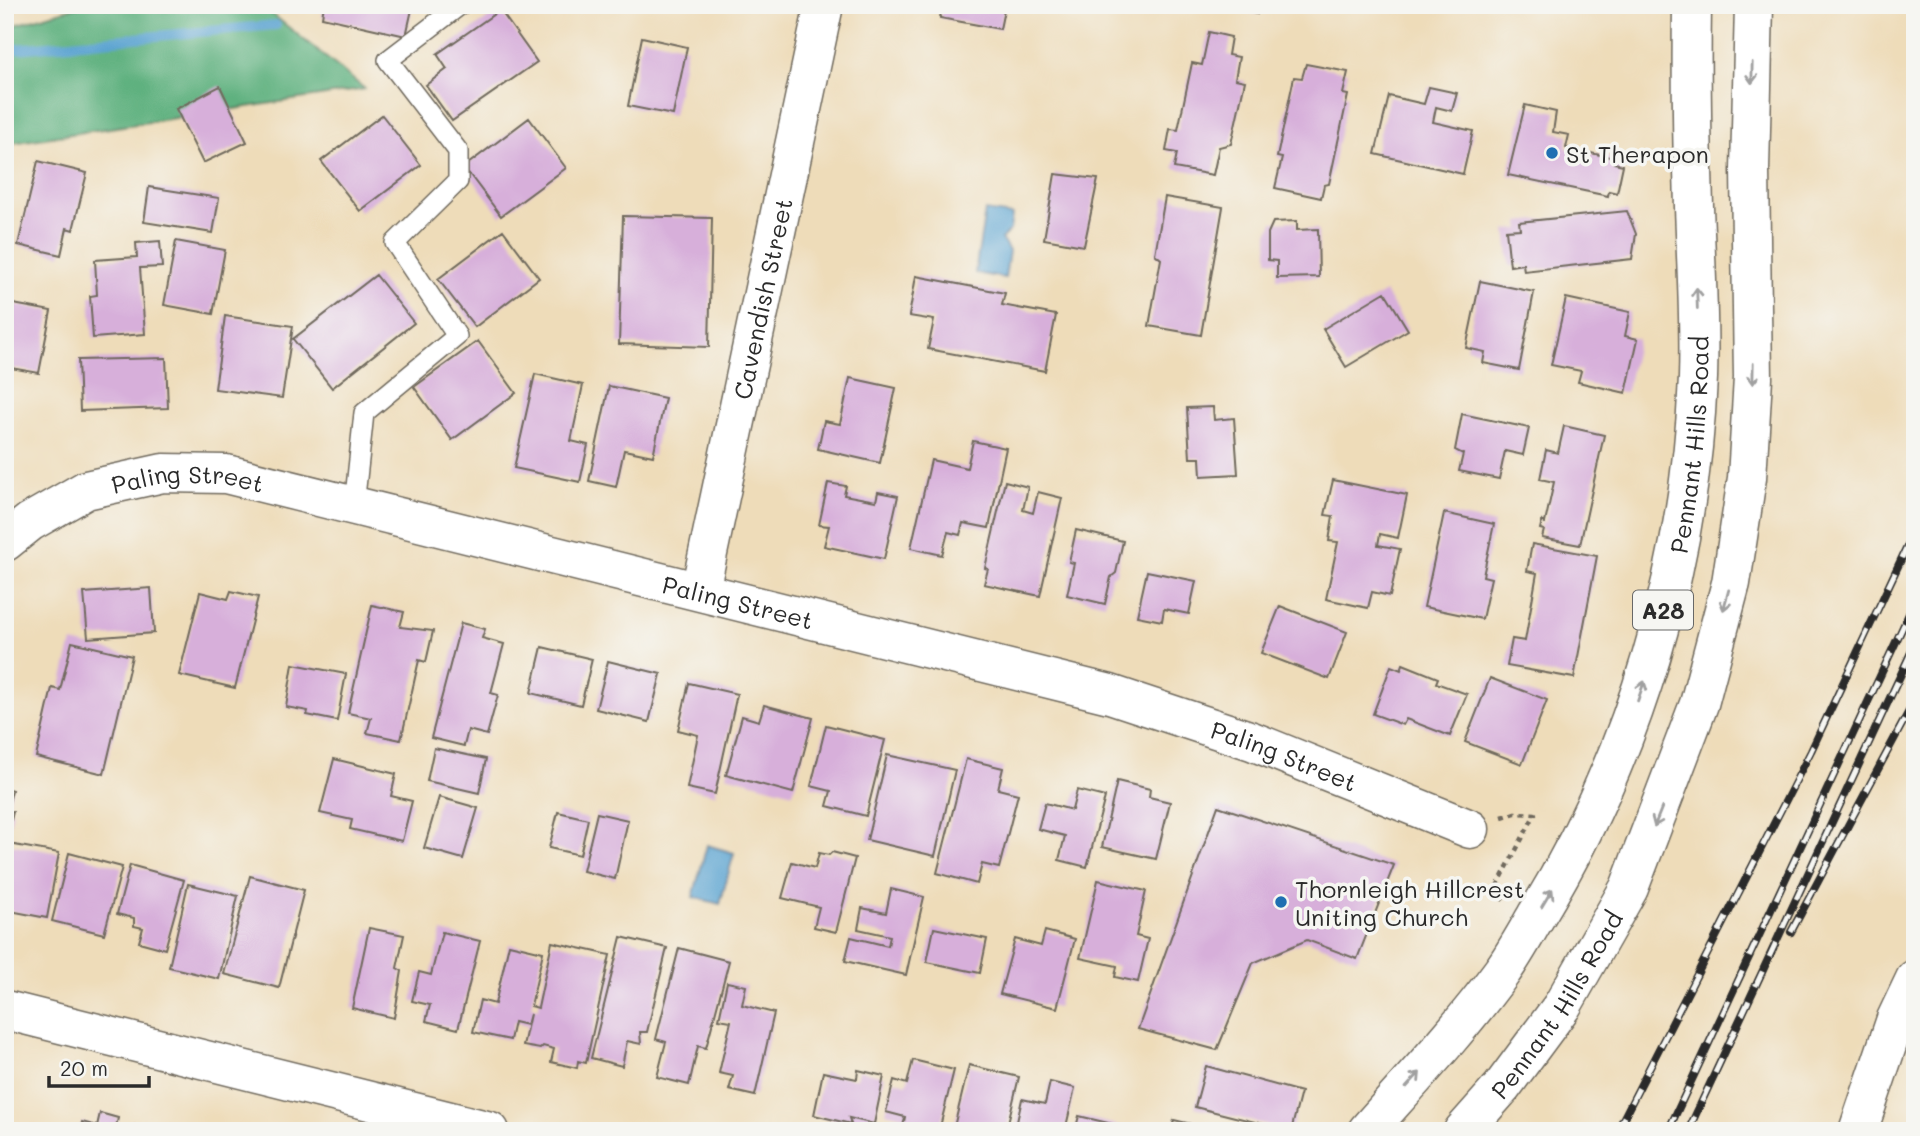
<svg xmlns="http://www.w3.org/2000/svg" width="1920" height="1136" viewBox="0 0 1920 1136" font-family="Mali,sans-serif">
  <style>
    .forest { fill: #5fb17f; stroke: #456e55; stroke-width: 2 }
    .water { fill: #59a2d0; stroke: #42667e; stroke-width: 2 }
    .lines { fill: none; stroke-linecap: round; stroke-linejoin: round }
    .stream { stroke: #59a2d0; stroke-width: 10 }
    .building { fill: #d7afda }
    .service-casing { stroke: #6f695d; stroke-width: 22 }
    .minor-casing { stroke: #6f695d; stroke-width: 41 }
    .secondary-casing { stroke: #6f695d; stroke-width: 41 }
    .trunk-casing { stroke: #6f695d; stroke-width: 41 }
    .path { stroke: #6f695d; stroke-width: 4.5; stroke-dasharray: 5 5; stroke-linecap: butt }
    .service { stroke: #fff; stroke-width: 19 }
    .minor { stroke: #fff; stroke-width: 38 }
    .secondary { stroke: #fff; stroke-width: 38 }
    .trunk { stroke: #fff; stroke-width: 38 }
    .rail-casing { stroke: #2b2b2b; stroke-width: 8 }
    .rail { stroke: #f6f6f2; stroke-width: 5; stroke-dasharray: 16; stroke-linecap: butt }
    .oneway { stroke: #a0a0a0 }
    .poi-dot { fill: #1f6fb2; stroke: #f6f6f2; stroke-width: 2.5 }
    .labels { text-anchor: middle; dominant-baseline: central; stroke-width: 7; stroke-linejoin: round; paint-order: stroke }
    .shield { fill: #f6f6f2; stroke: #686867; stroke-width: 2 }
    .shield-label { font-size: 23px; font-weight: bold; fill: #2b2b2b }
    .poi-label { font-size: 24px; fill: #2b2b2b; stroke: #f6f6f2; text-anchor: start }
    .street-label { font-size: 24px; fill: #2b2b2b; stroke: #f6f6f2 }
  </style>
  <rect width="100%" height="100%" fill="#f6f6f2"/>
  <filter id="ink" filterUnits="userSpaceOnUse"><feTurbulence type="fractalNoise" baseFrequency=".0143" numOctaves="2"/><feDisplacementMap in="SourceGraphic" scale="14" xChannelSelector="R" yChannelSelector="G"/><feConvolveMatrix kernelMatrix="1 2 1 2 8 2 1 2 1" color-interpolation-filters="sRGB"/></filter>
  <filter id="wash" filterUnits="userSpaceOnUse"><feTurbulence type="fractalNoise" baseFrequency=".00686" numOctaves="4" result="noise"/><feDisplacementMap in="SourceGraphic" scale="28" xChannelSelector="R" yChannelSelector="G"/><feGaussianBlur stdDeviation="1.57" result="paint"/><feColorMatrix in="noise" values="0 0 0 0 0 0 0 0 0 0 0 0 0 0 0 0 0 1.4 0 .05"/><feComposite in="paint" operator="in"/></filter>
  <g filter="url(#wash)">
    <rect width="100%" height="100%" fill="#eedcb9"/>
    <path class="forest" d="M82 5H261L365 89 5 144V28Z"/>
    <path class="water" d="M985 211 1012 215 1010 230 1001 239 1009 251 1005 278 975 273Z
      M707 845 734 853 720 904 693 897Z"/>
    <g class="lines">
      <path class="stream" d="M5 50 276 25"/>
    </g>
    <g id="blocks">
      <path class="building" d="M324 5H413L406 36 322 17Z
        M942 5H1005L1000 29 940 18Z
        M1214 5H1258L1257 14Z
        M500 10 537 62 452 121 426 85 447 69 437 54Z
        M1209 32 1231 37 1228 55 1239 57 1235 79 1245 81 1231 144 1219 147 1213 175 1174 168 1177 153 1166 151 1170 129 1178 130 1192 63 1202 65Z
        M642 37 687 47 673 115 628 106Z
        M1306 64 1348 72 1343 94 1348 95 1329 184 1324 185 1321 198 1275 188 1282 158 1277 157 1294 77 1302 78Z
        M220 86 247 142 203 163 176 109Z
        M1429 87 1457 93 1452 111 1436 107 1433 122 1473 131 1463 174 1375 154 1389 96 1424 104Z
        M1525 105 1556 112 1553 132 1569 135 1566 148 1615 158 1614 163 1623 165 1617 193 1609 191 1608 196 1508 175Z
        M382 115 421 165 360 211 321 161Z
        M529 118 566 168 501 216 464 167Z
        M38 161 87 173 73 230 67 228 61 255 18 245Z
        M1055 174 1098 179 1084 246 1044 239Z
        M149 187 219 198 213 233 144 222Z
        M1165 197 1223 207 1201 335 1149 326 1161 259 1155 254Z
        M1627 211 1636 234 1632 259 1524 271 1523 264 1510 266 1506 230 1520 229 1519 222Z
        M623 216 712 218 709 347 619 344Z
        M1297 221V230L1318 229 1319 277 1277 278V261L1268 260V233L1273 222Z
        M503 230 539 278 475 327 438 279Z
        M160 241 162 267 140 268 145 334 93 338 90 296 97 295 95 260 137 257 136 243Z
        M176 241 225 250 213 314 164 305Z
        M376 275 414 323 332 388 293 339Z
        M916 276 1005 293 1002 305 1056 315 1045 371 928 349 934 320 909 316Z
        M1480 281 1534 292 1519 370 1483 363 1485 352 1466 348Z
        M1385 292 1408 330 1346 367 1323 329Z
        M1566 298 1630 312 1625 336 1638 339 1626 393 1578 382 1581 371 1551 365Z
        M8 303 51 311 39 373 5 367V317Z
        M225 316 293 326 282 398 215 389Z
        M478 341 516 393 452 440 414 387Z
        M166 358 168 408 80 411 78 360Z
        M535 374 583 385 571 441 588 445 580 482 514 468Z
        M850 378 896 388 880 463 818 449 824 421 840 424Z
        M609 386 665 398 653 456 624 450 616 487 589 481Z
        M1213 407 1214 420 1234 418 1238 474 1201 476 1200 458H1190L1187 408Z
        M1462 414 1529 428 1523 455 1505 451 1499 479 1459 471 1463 454 1455 450Z
        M1564 426 1604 435 1580 545 1542 538 1544 530 1540 529 1542 521 1545 523 1554 482 1540 479 1546 450 1558 453Z
        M973 441 1006 448 989 528 963 523 960 535 948 532 942 555 911 548 931 460 967 468Z
        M1333 480 1407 495 1398 538 1380 534 1378 545 1400 549 1390 596 1372 592 1368 608 1326 599 1338 542 1329 541 1333 516 1325 515Z
        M1005 481 1028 487 1023 510 1033 513 1038 492 1062 498 1040 596 984 584 988 569 985 568Z
        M828 483 846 486 844 495 876 501 878 492 898 496 884 559 824 546 829 526 819 525Z
        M1444 513 1494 524 1483 576 1491 578 1482 619 1424 607Z
        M1076 530 1123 541 1116 573 1111 577 1105 604 1067 595 1074 563 1069 562Z
        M1532 544 1597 556 1574 678 1507 666 1512 639 1525 641 1537 573 1527 571Z
        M1147 571 1196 581 1189 614 1164 609 1162 621 1137 616Z
        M151 588 154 633 88 638 84 593Z
        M231 591 258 597 235 688 179 675 200 592 228 599Z
        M372 605 404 612 400 627 433 631 426 662 419 660 401 740 367 733 371 718 348 713Z
        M1280 606 1347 632 1329 679 1261 653Z
        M461 623 485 629 482 638 504 644 491 693 498 695 487 735 468 730 464 746 431 738Z
        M72 642 132 656 104 774 36 757 52 688 60 690Z
        M542 647 592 659 581 705 531 693Z
        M608 661 661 674 649 722 596 709Z
        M293 664 346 674 337 721 307 715 308 711 286 707Z
        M1403 664 1438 678 1436 683 1467 694 1450 736 1406 719 1403 725 1373 714 1391 666 1401 670Z
        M1490 678 1547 700 1522 764 1465 742Z
        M689 683 737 694 715 794 687 788 698 735 678 730Z
        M764 705 813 718 793 793 726 775 742 716 759 721Z
        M826 725 885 740 866 816 827 806 831 791 811 786Z
        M434 748 486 759 479 793 427 781Z
        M887 755 955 770 935 856 867 840Z
        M334 759 396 774 391 796 412 801 402 841 350 829 352 820 320 813Z
        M966 759 1003 768 998 789 1018 794 999 868 982 864 977 884 937 873Z
        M1117 781 1150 789 1149 797 1170 802 1156 859 1102 847Z
        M5 788 12 790 8 807 5 806Z
        M1077 790 1105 797 1087 867 1059 860 1065 836 1038 829 1045 803 1072 810Z
        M439 797 478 808 463 859 424 848Z
        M1218 806 1394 865 1357 959 1307 940 1253 963 1217 1050 1138 1029Z
        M5 810 13 812 6 840 5 839Z
        M558 812 588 819 580 855 549 848Z
        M597 813 628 820 615 879 583 871Z
        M9 844 59 853 47 918 5 910V863Z
        M832 852 855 858 836 932 814 927 819 907 782 898 792 862 815 868 819 853 829 855Z
        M69 853 122 867 104 934 52 921Z
        M130 865 184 880 165 949 139 942 143 928 134 926V918L117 914Z
        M250 876 304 890 279 988 224 974Z
        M1098 880 1146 891 1136 936 1148 939 1138 982 1115 977 1117 966 1080 958Z
        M188 884 238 896 219 979 169 967Z
        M891 889 924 897 906 975 845 961 851 937 888 946 890 936 858 929 862 908 886 913Z
        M369 928 404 935 397 968 402 971 394 1018 352 1008Z
        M934 928 987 939 980 973 927 962Z
        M1045 931 1075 939 1057 1008 1000 994 1015 939 1041 946Z
        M442 932 480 941 458 1029 426 1021 430 1005 412 1001 419 972 431 975Z
        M621 937 667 948 647 1032H640L641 1044 627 1041 622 1066 591 1058Z
        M552 942 610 955 586 1063 578 1061 577 1068 551 1062 554 1049 543 1046 540 1049 523 1046 530 1014 527 1025 514 1022 510 1040 473 1032 480 1000 495 1004 509 944 543 952 531 1006 538 1008Z
        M679 948 729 961 706 1048 698 1046 689 1085 657 1077 666 1042 656 1039Z
        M727 982 746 986 742 1005 774 1013 755 1096 729 1090 733 1076 719 1073 731 1021 719 1019Z
        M913 1060 954 1070 939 1131H902L905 1117 886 1112 894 1080 907 1084Z
        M969 1065 1019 1077 1006 1131H953Z
        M1206 1066 1301 1092 1291 1131 1195 1107Z
        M858 1070 884 1076 874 1124 849 1118 851 1124 814 1115 823 1072 857 1079Z
        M1050 1082 1075 1088 1065 1131H1015L1022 1099 1045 1104Z
        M100 1113 118 1118 115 1131H80L82 1122 97 1126Z
        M1079 1116 1129 1128 1128 1131H1075Z
        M1174 1120 1217 1130 1216 1131H1171Z
        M135 1125 159 1129V1131H134Z"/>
    </g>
  </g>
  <g filter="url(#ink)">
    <use href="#blocks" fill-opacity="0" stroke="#6f695d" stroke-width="2"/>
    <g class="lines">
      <g class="service-casing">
        <path id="service" d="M354 506 364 413 457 336 395 243 458 181V151L388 60 460 5"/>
      </g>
      <g class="minor-casing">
        <g id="minor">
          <path id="s1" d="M5 542 30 522 86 490 163 473 226 474 1110 694 1252 741 1470 829"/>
          <path id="s2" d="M700 591 824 5"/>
          <path d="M5 1010 490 1131"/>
        </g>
      </g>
      <g class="secondary-casing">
        <path id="secondary" d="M1858 1131 1896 1019 1915 979"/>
      </g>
      <g class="trunk-casing">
        <g id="trunk">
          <path id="s3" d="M1367 1131C1413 1079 1460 1029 1501 973 1514 955 1525 935 1536 916 1635 754 1690 567 1698 378 1700 321 1696 263 1694 207 1692 140 1691 72 1692 5"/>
          <path id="s4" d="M1463 1131 1502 1087 1562 1006 1629 888 1699 704 1731 583 1747 478 1753 378 1750 170 1754 5"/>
        </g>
      </g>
      <path class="path" d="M1502 817 1515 813 1535 814 1494 892 1504 900"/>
      <use href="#service" class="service"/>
      <use href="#minor" class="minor"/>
      <use href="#secondary" class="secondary"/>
      <use href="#trunk" class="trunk"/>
      <g class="rail-casing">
        <path id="rail" d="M1791 932 1915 700
          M1617 1131 1811 751 1915 530
          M1668 1131 1915 601
          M1688 1131 1915 644"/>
      </g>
      <use href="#rail" class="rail"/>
    </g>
    <defs><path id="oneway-shaft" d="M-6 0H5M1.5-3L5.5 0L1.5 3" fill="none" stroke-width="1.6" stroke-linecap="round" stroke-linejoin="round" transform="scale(1.75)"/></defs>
    <g class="oneway">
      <use href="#oneway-shaft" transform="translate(1752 73) rotate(91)"/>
      <use href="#oneway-shaft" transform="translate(1697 298) rotate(-92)"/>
      <use href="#oneway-shaft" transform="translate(1753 374) rotate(91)"/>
      <use href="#oneway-shaft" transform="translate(1726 600) rotate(105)"/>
      <use href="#oneway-shaft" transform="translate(1641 691) rotate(-71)"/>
      <use href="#oneway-shaft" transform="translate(1658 817) rotate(112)"/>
      <use href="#oneway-shaft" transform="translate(1547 898) rotate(-59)"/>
      <use href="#oneway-shaft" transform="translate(1413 1080) rotate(-48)"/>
    </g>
  </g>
  <g class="poi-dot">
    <circle cx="1552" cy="153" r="7"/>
    <circle cx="1281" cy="902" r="7"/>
  </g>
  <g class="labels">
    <rect class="shield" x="1633" y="590.5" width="60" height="39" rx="5"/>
    <g class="shield-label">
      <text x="1663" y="610">A28</text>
    </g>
    <g class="poi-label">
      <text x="1566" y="153">St Therapon</text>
      <text x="1295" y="888">Thornleigh Hillcrest<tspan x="1295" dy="28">Uniting Church</tspan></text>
    </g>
    <g class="street-label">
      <text stroke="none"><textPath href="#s2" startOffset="299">Cavendish Street</textPath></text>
      <text stroke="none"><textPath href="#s3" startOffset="775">Pennant Hills Road</textPath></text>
      <text stroke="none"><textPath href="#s1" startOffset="200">Paling Street</textPath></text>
      <text stroke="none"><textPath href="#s1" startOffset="766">Paling Street</textPath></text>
      <text stroke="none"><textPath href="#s1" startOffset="1334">Paling Street</textPath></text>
      <text stroke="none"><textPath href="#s4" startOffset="158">Pennant Hills Road</textPath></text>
    </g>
  </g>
  <rect width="1920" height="1136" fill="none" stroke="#f6f6f2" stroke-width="28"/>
  <path d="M49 1076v10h100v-10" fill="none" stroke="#2b2b2b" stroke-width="3.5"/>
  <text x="60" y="1076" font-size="21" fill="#2b2b2b" stroke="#f6f6f2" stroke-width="5" paint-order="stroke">20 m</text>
</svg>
